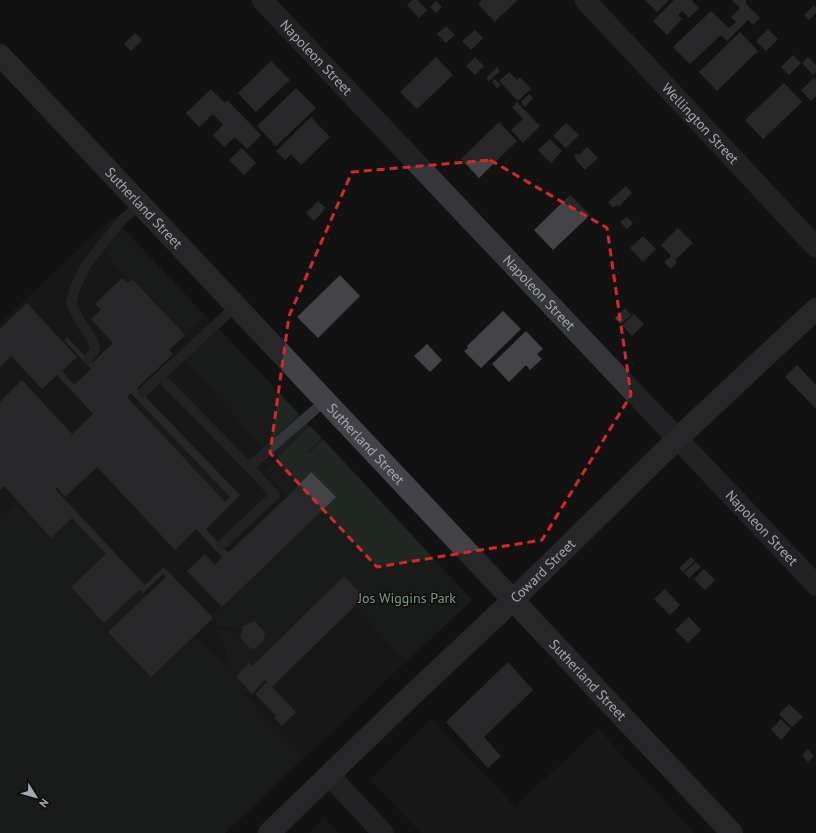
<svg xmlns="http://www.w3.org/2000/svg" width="816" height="833" viewBox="0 0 816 833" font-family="'PT Sans',sans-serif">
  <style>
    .built { fill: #1e1e20 }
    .green { fill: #212722 }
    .building { fill: #444448; fill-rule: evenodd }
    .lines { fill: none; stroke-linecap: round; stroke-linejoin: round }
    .lane { stroke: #35363a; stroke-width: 10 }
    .street { stroke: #35363a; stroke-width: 21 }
    .secondary { stroke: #424248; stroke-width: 22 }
    .marked { fill: none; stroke: #d62828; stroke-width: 3; stroke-dasharray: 8 5; stroke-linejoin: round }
    .labels { text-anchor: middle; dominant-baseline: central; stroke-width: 3; stroke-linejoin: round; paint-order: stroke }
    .street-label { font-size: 14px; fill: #a5a7b2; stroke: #0d0d0e }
    .park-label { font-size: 14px; fill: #7e9c83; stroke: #0d0d0e }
  </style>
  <rect width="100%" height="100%" fill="#121213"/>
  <path class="built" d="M113 217 409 533 343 595 406 662 225 833H0V323Z
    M431 719 515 807 598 729 694 833H421L370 780Z
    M325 818 339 833H309Z"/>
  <path class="green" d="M124 230 205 316 185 335 132 279 127 283 123 279 125 276 108 257 106 252 108 245Z
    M220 330 299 414 263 448 184 359Z
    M139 402 230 497 225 502 134 406Z
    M310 426 322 438 307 452 309 454 323 439 472 600 406 662 343 595 353 585 344 576 252 666 249 664 236 677 248 690 244 694 304 757 225 833H0V517L17 501 51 538 72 518 106 554 70 587 104 623 139 590 146 596 194 636 232 673 219 629 241 634 240 638 251 649C260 648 263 641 265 632L255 621 243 626 242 630 218 625 212 615 335 496 311 472 288 496 264 471Z"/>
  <path class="building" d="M412 0H417L427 10 419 18 407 5Z
    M482 0H518L503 14H502L495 22 478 4Z
    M645 0H669L657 12Z
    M674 0H693L692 1 699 8 689 18 682 11 678 15 682 19 667 35 653 21Z
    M732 0H747L745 2 747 4V5L760 18 753 25 748 20 727 41 721 35 690 64 673 47 711 11 729 28 736 22 731 17 740 8Z
    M436 1 442 7 436 13 430 7Z
    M814 5 816 8V13L809 20 804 15Z
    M446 26 455 35 446 43 437 34Z
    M768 29 778 39 766 51 756 41Z
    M475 30 483 38 471 50 462 41Z
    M740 32 758 51 717 91 699 72Z
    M135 33 142 40 131 51 124 44Z
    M793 55 801 63 789 75 781 67Z
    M436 57 453 75 417 109 400 92Z
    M475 57 484 66 475 75 466 66Z
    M808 57 816 65V72L813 75 802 63Z
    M271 61 290 80 256 112 238 93Z
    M497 67 500 71 489 81 486 78Z
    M509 72 517 80 520 77 531 89 518 101 499 81Z
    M814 78 816 80V96L811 101 801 90Z
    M495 79 501 85 497 88 492 82Z
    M784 83 802 102 763 139 745 120Z
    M296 88 316 108 276 146 257 126Z
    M211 89 225 103 227 100 261 135 247 149 235 137 224 147 213 135 223 125 213 114 199 127 186 113Z
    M529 94 533 98 525 107 521 102Z
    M517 102 540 126 523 143 511 130 523 119 512 107Z
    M311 117 330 137 301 165 291 154 285 160 276 151Z
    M499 122 517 141 479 178 461 159Z
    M566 123 579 135 566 148 553 136Z
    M550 139 562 151 551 163 538 150Z
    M587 147 598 158 585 170 575 159 576 158 574 156 577 153 579 155Z
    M242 148 256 163 244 175 229 160Z
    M626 186 632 193 619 206 617 205 613 208 608 202Z
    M570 195 590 215 553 250 534 230Z
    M318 201 326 208 314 221 306 213Z
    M627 217 633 223 627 229 620 222Z
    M678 228 693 243 675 260 677 262 671 269 664 262 671 256 661 245Z
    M643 236 656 249 643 262 630 248Z
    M340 275 360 296 318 338 297 317Z
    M122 278 127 283 132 279 185 335 169 350 173 354 137 388 240 495 206 529 228 553 288 496 311 472 336 497 222 607 187 571 205 554 215 565 222 557 196 529 175 550 97 467 65 497 57 487 55 489 145 585 164 567 213 618 151 677 108 632 166 577 163 574 143 593 139 590 104 623 71 587 106 554 72 518 51 538 4 486 0 490V402L22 380 72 434 93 414 57 375 42 389 11 356 0 367V329L27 303 77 357 62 371 74 385 91 369 64 340 67 337 92 363 113 343 91 319 101 310 95 304ZM131 393 230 497 225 502 127 397Z
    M625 308 631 315 621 324 615 318Z
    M503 311 521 329 481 368 464 351 468 348 467 346Z
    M634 314 644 324 632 336 622 325Z
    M526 331 543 349 537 354 542 359 530 370 526 365 509 382 492 364Z
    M427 344 442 360 430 372 414 356Z
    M797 365 816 385V409L785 377Z
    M691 557 695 561 683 572 679 568Z
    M696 562 701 567 689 578 684 573Z
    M704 569 715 580 705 590 694 579Z
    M344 576 364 597 272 687 296 712 282 726 274 718 276 716 255 694 267 682 265 680 252 694 236 677 249 663 252 666Z
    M665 589 680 605 670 615 654 599Z
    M689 617 701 630 688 643 675 630Z
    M255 621 265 632 263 641 256 648 251 649 240 638 243 626Z
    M508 662 533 690 484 737 501 756 488 768 446 722Z
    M789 704 803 717 792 727 779 714Z
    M781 719 791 729 781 740 771 729Z
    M808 749 814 756 808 762 802 755Z"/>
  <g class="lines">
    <path class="lane" d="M88 359 95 350 93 341 81 323 71 304 75 288 86 265 122 220 140 204
      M166 383 249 467 325 401
      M142 393 236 306
      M221 545 275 495 249 467"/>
    <g class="street">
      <path id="s1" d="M262 0 816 585"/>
      <path id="s2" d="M585 0 816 247"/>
      <path d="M329 775 383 833"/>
    </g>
    <g class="secondary">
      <path id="s3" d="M0 55 732 833"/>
      <path id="s4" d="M269 833 411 696 513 600 677 439 816 309"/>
    </g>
  </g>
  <path d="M0 0H816V833H0ZM490 160 607 228 631 395 542 540 377 567 270 453 289 316 352 172Z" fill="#121213" fill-opacity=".55" fill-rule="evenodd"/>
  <path class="marked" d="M490 160 607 228 631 395 542 540 377 567 270 453 289 316 352 172Z"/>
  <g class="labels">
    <g class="street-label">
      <text stroke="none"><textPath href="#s1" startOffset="79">Napoleon Street</textPath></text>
      <text stroke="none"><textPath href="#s2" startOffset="169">Wellington Street</textPath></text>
      <text stroke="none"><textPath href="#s3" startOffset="210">Sutherland Street</textPath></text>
      <text stroke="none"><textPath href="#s1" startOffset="403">Napoleon Street</textPath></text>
      <text stroke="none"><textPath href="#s3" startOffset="534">Sutherland Street</textPath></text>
      <text stroke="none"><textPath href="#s1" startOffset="727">Napoleon Street</textPath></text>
      <text stroke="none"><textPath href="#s4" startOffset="379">Coward Street</textPath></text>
      <text stroke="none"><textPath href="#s3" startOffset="858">Sutherland Street</textPath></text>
    </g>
    <g class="park-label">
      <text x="407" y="598">Jos Wiggins Park</text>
    </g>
  </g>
  <g transform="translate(36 797) rotate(127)" stroke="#0d0d0e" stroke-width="3" paint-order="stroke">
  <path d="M0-3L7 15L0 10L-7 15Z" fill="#a5a7b2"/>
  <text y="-6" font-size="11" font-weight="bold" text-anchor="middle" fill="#a5a7b2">N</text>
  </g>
</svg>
